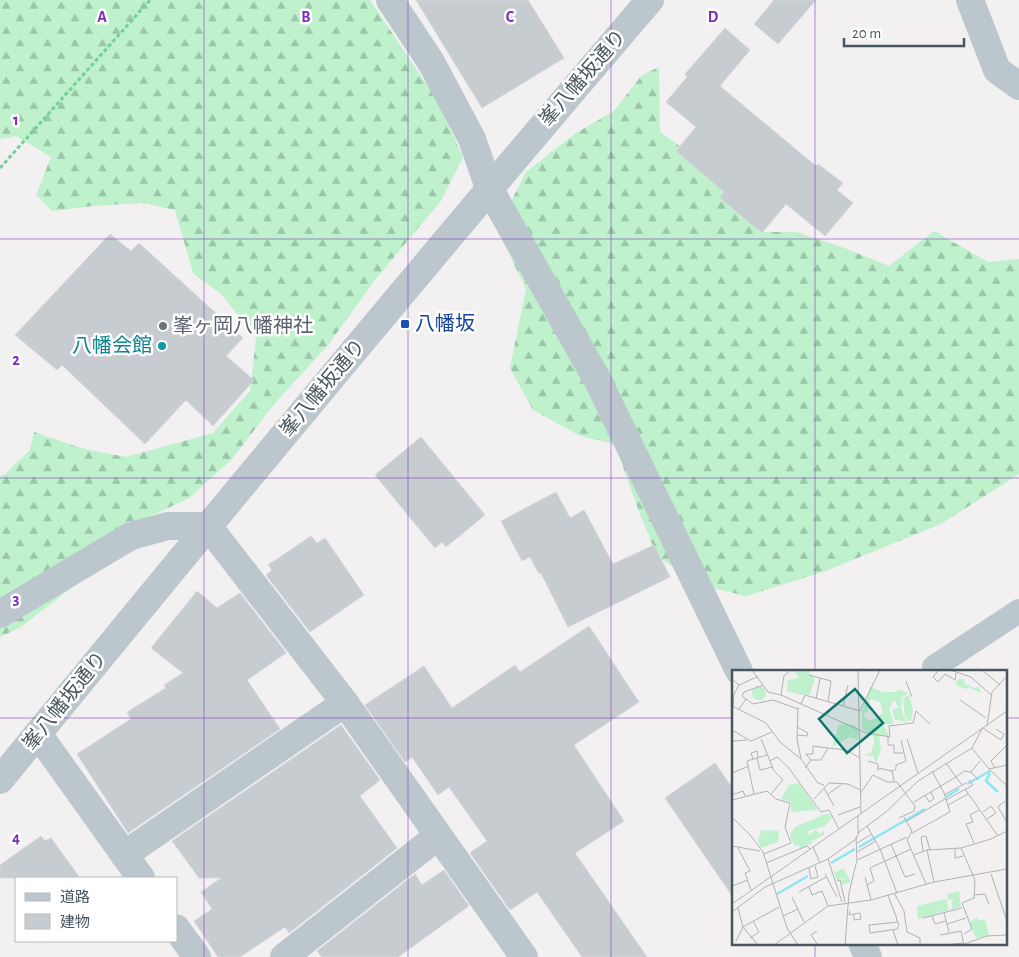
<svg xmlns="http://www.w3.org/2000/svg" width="1019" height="957" viewBox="0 0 1019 957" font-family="'Alegreya Sans','Noto Sans JP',sans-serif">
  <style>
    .forest { fill: url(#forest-firs) }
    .building { fill: #c7ccd0; stroke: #d4d7dc }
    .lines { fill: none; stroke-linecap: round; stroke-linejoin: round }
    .path { stroke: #75d098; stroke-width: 3; stroke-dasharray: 4 2.5; stroke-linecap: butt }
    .service { stroke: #bcc7cd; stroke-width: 24 }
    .minor { stroke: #bcc7cd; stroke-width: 28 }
    .tertiary { stroke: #bcc7cd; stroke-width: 28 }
    .grid { fill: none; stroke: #7b2cbf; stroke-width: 1; stroke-opacity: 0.55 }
    .transit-dot { fill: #1a4fb4; stroke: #fff; stroke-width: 2 }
    .worship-dot { fill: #6b7280; stroke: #fff; stroke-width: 2 }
    .culture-dot { fill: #0f9aa8; stroke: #fff; stroke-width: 2 }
    .labels { text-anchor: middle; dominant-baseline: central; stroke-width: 5; stroke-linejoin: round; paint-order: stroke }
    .street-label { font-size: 20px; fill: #48575f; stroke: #fff }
    .transit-label { font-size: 20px; fill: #164399; stroke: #fff; text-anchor: start }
    .worship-label { font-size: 20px; fill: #5b616d; stroke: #fff; text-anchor: start }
    .culture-label { font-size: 20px; fill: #0d838f; stroke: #fff; text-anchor: end }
    .inset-river { fill: none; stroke: #8ae7ef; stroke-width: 2.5 }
    .inset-road { fill: none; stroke: #afb3b7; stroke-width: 1 }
    .view { fill: #0f766e; fill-opacity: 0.15; stroke: #0f766e; stroke-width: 2.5 }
    .inset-edge { fill: none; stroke: #48575f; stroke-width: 2.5 }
    .grid-label { font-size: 16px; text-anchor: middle; font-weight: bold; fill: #7b2cbf; stroke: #fff; stroke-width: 5; stroke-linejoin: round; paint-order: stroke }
  </style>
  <defs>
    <pattern id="forest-firs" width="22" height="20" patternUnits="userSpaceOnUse" patternTransform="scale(1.25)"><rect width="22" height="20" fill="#bef1cc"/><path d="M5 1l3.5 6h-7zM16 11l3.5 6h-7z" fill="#9cc6a9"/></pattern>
  </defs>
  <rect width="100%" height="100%" fill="#f3f0f1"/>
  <path class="forest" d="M0 0H370L437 100 463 157 441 201 375 280 328 345 276 402 231 460 189 498 149 517 115 558 66 592 21 627 0 637V476L4 475 30 450 34 432 81 448 126 457 213 433 250 391 256 338 222 295 193 273 175 210 143 203 93 206 52 211 36 195 51 157 16 136 0 139Z
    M659 67 660 132 709 167 759 232H796L842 247 889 266 934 231 988 262 1019 259V474L941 524 823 572 746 596 700 585 657 556 638 509 615 444 580 436 533 410 510 368 526 289 497 229 526 172 576 133 614 111 642 75Z"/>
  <path class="building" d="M416 0H528L564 58 482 108Z
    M774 0H816L778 44 754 24Z
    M725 28 750 50 720 86 816 166 818 164 843 183 837 190 853 203 825 236 786 204 762 233 720 198 724 192 676 151 696 127 666 102 687 77 685 74Z
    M110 234 131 251 139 243 243 338 226 356 254 380 213 426 186 400 145 444 62 365 57 370 15 335Z
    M421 437 485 515 446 547 442 542 435 548 375 475Z
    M556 492 570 518 584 510 613 564 654 545 670 577 568 627 541 573 539 574 530 557 522 561 501 521Z
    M311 536 317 543 325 538 364 595 310 632 266 575 272 570 268 565Z
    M197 591 217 608 240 593 284 650 286 653 247 680 280 729 128 833 77 754 131 719 127 712 166 688 164 685 183 673 151 648Z
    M589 626 639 702 574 745 624 821 575 853 647 957H582L537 892 510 910 470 853 487 841 449 787 438 795 412 757 405 762 365 705 424 666 452 708 515 665 520 672Z
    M341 725 380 780 360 796 397 848 289 933 285 927 240 957H218L194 921 212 909 201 892 221 878H199L172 841Z
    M715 763 733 789V897L665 798Z
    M41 836 45 841 51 838 80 878H0V865Z
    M444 870 469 906 398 957H322L317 951 415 874 422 885Z"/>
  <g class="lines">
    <path class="path" d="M0 168 150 0"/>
    <path class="service" d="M936 671 934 667 1019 611"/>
    <path class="minor" d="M390 0 431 62 472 139 489 188 598 381 739 671
      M970 0 997 70 1019 86
      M0 614 131 536 168 526H208L345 703 524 957
      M38 734 141 878
      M124 855 345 703
      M176 928 197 957
      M862 943 868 957
      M284 957 438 836"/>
    <path class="tertiary" d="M0 780C214 518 430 257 650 0"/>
  </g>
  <path class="grid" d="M204 0V957M408 0V957M611 0V957M815 0V671M0 239H1019M0 478H1019M0 718H733M1005 718H1019M815 943V957"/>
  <rect class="transit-dot" x="400" y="319" width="10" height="10" rx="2.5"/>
  <circle class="worship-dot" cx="163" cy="326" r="5"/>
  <circle class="culture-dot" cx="162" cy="346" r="5"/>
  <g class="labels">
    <g class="street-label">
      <text transform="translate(583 78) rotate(-49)">峯八幡坂通り</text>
      <text transform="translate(323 388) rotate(-50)">峯八幡坂通り</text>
      <text transform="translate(65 701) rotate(-51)">峯八幡坂通り</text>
    </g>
    <g class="transit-label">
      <text x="415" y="324">八幡坂</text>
    </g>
    <g class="worship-label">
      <text x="173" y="326">峯ヶ岡八幡神社</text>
    </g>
    <g class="culture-label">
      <text x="152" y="346">八幡会館</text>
    </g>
  </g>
  <g transform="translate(732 670)">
    <rect width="275" height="275" fill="#f3f0f1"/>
    <path d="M111 198 119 212 110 215 109 210 113 208 105 210 102 203ZM227 221 229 237 219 240 221 229 216 230 215 224ZM214 229 217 240 186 249 185 236ZM245 248 247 251 253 249 257 265 244 268 237 252Z" fill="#bef1cc"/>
    <path d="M61 0H78L77 4 83 8 78 24 70 25 55 21 56 10 67 8ZM226 9H232L233 14 242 18 247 17 249 23 237 17 235 19 227 17 223 13ZM20 23a7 7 0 1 1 14 0a7 7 0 1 1-14 0ZM138 17 151 22H164L166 19 176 23 170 27 169 38 172 48 177 52 163 50 160 39 167 38 162 30 157 39 162 54H151L157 66H147L149 79 144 93 141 86 131 85 139 83 142 72 141 65 130 59V41ZM138 29 148 32 151 43 139 51 131 46 137 39ZM107 54 122 55 127 59 126 70 118 67 100 77ZM96 143 100 148 93 156 76 161 77 165 84 160 88 164 92 161V165L80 171 71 166 60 172 58 164 63 157Z" fill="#bef1cc" fill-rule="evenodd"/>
    <path d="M177 25 181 40 179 51 173 48 171 28ZM76 164 80 173 68 178 66 174 63 176 60 170Z" fill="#bef1cc"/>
    <path d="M67 113 85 139V140L59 142V132L49 129 57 115ZM29 160 47 161 46 172 29 178 26 171Z" fill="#bef1cc"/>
    <path class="inset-river" d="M258 103 254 111 266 122M235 114 258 101M214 127 227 119M127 177 193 139M99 193 123 179M45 224 76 206"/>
    <path class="inset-road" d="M20 0 36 22 49 25 134 63 158 67 157 56 181 53 184 41 198 54M126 0 129 144M207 0 201 7 206 12 213 4 223 10 224 3M218 0 239 7 259 25M250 0 268 15M77 5 99 11 96 32M0 9 7 15 2 24 1 36M174 11 180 27M7 15 25 7M49 25 52 6 59 0M14 29 10 26 12 22 31 15M84 29 88 8M228 30 254 48M69 34 73 25 128 41 148 0M0 36 34 53 48 72 69 89 86 113 92 115M111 36 116 15M66 37 65 69 69 89M7 39 14 29 21 34 41 30 66 39M255 56 260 22 275 6M251 58 269 70 272 64 264 59M0 60 19 71 40 62M65 65 75 66 76 63 65 57M156 67V75H162V83H171M29 69 42 101 51 110 39 124M175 69 186 103M0 71 15 70M240 78 257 99 275 95M25 88 28 100 40 97M21 89 19 83 25 81 26 87M79 90 74 84H81V76L96 78M38 91 45 87 56 97 89 142 97 140 107 159M136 91 146 94V101M214 93 224 107 232 101 239 102M73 98 79 90H89L96 78 114 80 128 88M146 98 160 101 162 111M263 98 259 91 275 75M257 99 275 116M160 101 164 99V95L174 91 169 70M0 103 17 96M247 110 239 102 248 91M92 118 102 136M233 119 266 166M22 124 15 91 35 85M96 124 109 115M128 124 141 105 155 112H165L183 136 182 141 167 148M0 125 11 121 13 126M193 125 197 132 202 129 199 122M212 125 234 113M82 129 97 113 116 114 128 120M0 130 35 121 44 129 58 133 53 157 59 173 32 184M214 130 241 115 237 110M273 131 266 137 275 152M182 132 224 107 230 115M216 135 236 124M251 142 259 136 264 143 255 149M106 145 128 137M0 147 19 166 31 182 55 258 66 275M172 147 180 161 175 170 194 214M175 151 213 129M135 156 148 179 165 223M126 163V146M180 163 218 142 212 123 200 101M125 173 140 164M242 173 234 154 241 152 238 145 247 140M159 174 173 207 183 204M0 176 28 181M81 177 88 193M6 178 18 201 13 203 19 220M229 178 243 210 242 228 230 233 240 259 232 264M223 179V188L231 186M195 180 202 212M191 181 189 167 194 166 198 180M125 182 144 171M182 185 195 180 229 178 259 169 275 161M96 189 110 232M125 190 175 167M34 193 75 176 78 179M77 198 79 209 86 207 83 196M93 204 105 227M259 204 275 251M133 207 139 230M105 211 108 210 113 232M135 215 142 211 138 198 179 179M0 216 16 210M77 217 80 225 90 221 96 236M67 222 94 207M162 223 172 241 175 262 188 268V275M156 225 159 234 164 246 165 251 167 255 165 259 138 263 137 255 166 252M242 225 253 224 257 234M60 227 72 252M0 234 275 41M6 238 11 257 26 275M118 241 117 245 122 244 128 243 129 249 122 250V244M0 242 33 217 96 189 124 169 127 162 154 142 186 111 240 78 250 59M212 243 217 262M51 246 66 239M200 246 203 254 214 251M191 248 230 238M215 254 234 248M161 260 166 275M85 261 79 265 86 275M208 265 229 261 232 275M18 268 27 262 21 251M4 271 11 257 47 237M232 274 255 266 275 265M42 275 96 236 139 230 202 212 275 199M113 275 117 223 125 190 124 167M213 275 232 273"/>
    <path class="view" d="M123 19 151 53 115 83 87 49Z"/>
    <rect width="275" height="275" class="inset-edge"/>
  </g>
  <g class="grid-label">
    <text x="102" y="22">A</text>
    <text x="306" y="22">B</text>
    <text x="510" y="22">C</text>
    <text x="713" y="22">D</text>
    <text x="16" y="125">1</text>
    <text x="16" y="365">2</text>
    <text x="16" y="604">3</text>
    <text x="16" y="843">4</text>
  </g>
  <rect x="15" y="877" width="162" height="65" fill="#ffffff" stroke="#b6bcbf"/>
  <rect x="25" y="893" width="25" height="8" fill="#bcc7cd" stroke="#b6bcbf"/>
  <text x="60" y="902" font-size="15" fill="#48575f">道路</text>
  <rect x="25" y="914" width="25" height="15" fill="#c7ccd0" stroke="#b6bcbf"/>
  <text x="60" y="927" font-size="15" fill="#48575f">建物</text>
  <path d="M844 38v8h120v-8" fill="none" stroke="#48575f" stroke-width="2.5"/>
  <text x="852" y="38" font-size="15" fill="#48575f" stroke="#ffffff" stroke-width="4" paint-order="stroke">20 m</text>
</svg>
